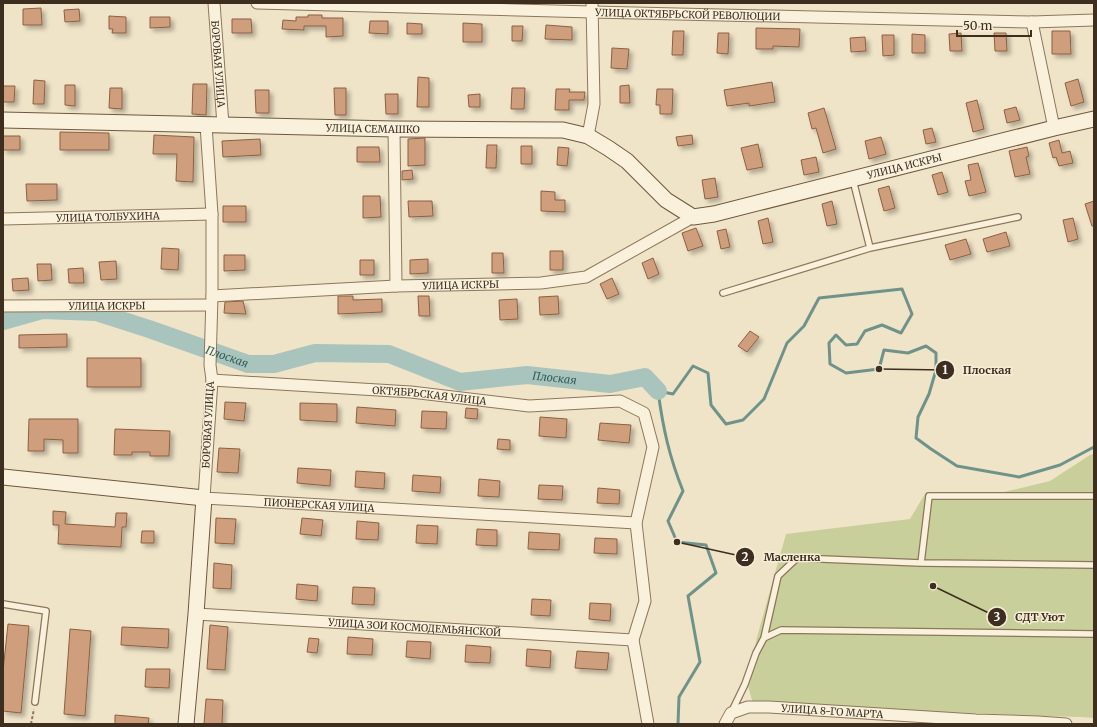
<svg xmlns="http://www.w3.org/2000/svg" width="1097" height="727" viewBox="0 0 1097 727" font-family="Merriweather,serif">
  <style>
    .green { fill: #c9cf9b }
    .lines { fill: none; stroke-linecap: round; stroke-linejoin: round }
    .stream { stroke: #6f938a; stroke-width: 3 }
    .river { stroke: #a9c4bc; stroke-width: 18 }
    .building { fill: #cf9f7d; stroke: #8d5f41; filter: url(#shadow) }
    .lane-casing { stroke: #8d765c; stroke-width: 8 }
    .street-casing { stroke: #8d765c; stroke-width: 13 }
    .secondary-casing { stroke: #6f573f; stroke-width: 17 }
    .path { stroke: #8d765c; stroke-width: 2; stroke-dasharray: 3 2; stroke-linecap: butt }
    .lane { stroke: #faf1dc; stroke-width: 5.5 }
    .street { stroke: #faf1dc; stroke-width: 11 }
    .secondary { stroke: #faf1dc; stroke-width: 15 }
    .labels { text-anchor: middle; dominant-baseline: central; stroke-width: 3; stroke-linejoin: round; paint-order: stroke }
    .street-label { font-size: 10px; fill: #3d2e20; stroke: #f7eed8 }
    .water-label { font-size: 11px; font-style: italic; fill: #2f5d5a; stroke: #f7eed8 }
    .leader { fill: none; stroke: #3d2e20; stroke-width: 1.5 }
    .callout-dot { fill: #3d2e20; stroke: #f7eed8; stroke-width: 1.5 }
    .mark-label { font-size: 12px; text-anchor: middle; font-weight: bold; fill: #fff }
    .callout-label { font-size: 11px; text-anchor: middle; font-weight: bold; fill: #3d2e20; stroke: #f7eed8; stroke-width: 3; stroke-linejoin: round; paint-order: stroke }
  </style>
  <defs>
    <filter id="shadow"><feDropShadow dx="3.5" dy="3.5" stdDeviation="2" flood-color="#0004"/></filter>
  </defs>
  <rect width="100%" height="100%" fill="#f0e4c8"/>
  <path class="green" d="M1094 454V718L1081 717 1039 716 753 704 748 686 757 637 786 534 910 519 926 492H1004L1050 481 1090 455Z"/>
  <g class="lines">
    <path class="stream" d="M678 724 679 697 700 662 688 596 716 573 706 545 677 542 668 521 683 491C669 456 663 428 658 391L673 394 693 366 708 373 711 405 726 424 743 420 764 399 787 343 804 326 819 298 902 289 912 314 901 333 882 325 865 331 857 344 846 345 836 335 829 343 830 364 846 373 879 369 884 350 908 353 926 346 936 353V370L929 394 918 417 916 438 931 449 957 466 1019 477 1060 465 1094 447"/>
    <path class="river" id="s1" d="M3 321 42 310 96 312 149 329 248 364H274L315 353 389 354 460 382 527 375 610 384 645 377 658 391"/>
  </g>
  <path class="building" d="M41 8 42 25H23V9Z
    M79 9 80 21 65 22 64 10Z
    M308 15H322V18H343V36L326 37V26H304V30L282 29 283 20 296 21V17H308Z
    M109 16 126 17V33H112L113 29H109Z
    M150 17H170V27L150 28Z
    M232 19H251L252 33H232Z
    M370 21H388V34L369 33Z
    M407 23 422 24V34H407Z
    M463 23 482 24V42H463Z
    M546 25 572 27V40L545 39Z
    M512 26H523L522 41H512Z
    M756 28 800 29 799 47 773 46V49H756Z
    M673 31H684L683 55H672Z
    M1052 31H1070L1071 54H1052Z
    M718 33H729L728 54 717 53Z
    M961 33 962 51H950L949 34Z
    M994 33H1006L1007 51H995Z
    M912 34 925 35V53H912Z
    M882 35H894V55L883 56Z
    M865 37 866 51 851 52 850 38Z
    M612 48 629 49 627 69 611 68Z
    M418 77 429 78V107H417Z
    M1078 79 1084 102 1071 106 1065 83Z
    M34 80 45 81 44 104H33Z
    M772 82 775 102 749 106V103L727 106 724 90Z
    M193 84H207L206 115 192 114Z
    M65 85H75V106L65 105Z
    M629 85 630 103H620V86Z
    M3 86H15L14 102H3Z
    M110 88H122V109L109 108Z
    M334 88H346V115H335Z
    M512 88H525L524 109H511Z
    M556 89H570L569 92H585L584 100H569V110H555Z
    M657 89H673L672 114H660V105H656Z
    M255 90H269V113H256Z
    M385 94H398V114H386Z
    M480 94V107H469L468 95Z
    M977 100 984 129 973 132 966 103Z
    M1016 107 1020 120 1007 123 1004 110Z
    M824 108 836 149 823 153 816 128 812 129 808 113Z
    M932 128 936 142 926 144 923 130Z
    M60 132 109 133V150H60Z
    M154 135 194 137 193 182 176 181 177 154H153Z
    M692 135 693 144 678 146 676 137Z
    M3 136H20V150H3Z
    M881 137 886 154 869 159 865 141Z
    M425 138V165L408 166V139Z
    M260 139 261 155 223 157 222 141Z
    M1059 140 1062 153 1070 151 1073 163 1059 166 1056 157 1053 158 1049 143Z
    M758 144 763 167 747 170 741 148Z
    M487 145H497L496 168H486Z
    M521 146H532V164H521Z
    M357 147H379L380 162H357Z
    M558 147 569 148 567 166 557 165Z
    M1027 147 1029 156 1026 157 1030 174 1015 177 1009 151Z
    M816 157 819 172 804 175 801 160Z
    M978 163 986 192 969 196 965 181 971 180 968 165Z
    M412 170 413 179 402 180V171Z
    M942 172 948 192 938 195 932 175Z
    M715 178 718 197 705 199 702 180Z
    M26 184H57V200L27 201Z
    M889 186 895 208 884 211 878 189Z
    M541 191 555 192V200H565V212L541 211Z
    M363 196H380L381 217 363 218Z
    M408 201H432L433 216 409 217Z
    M832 201 837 224 827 226 822 204Z
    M1094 201V226H1092L1085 204Z
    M223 206H246V222H223Z
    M768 218 773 242 763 244 758 221Z
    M1073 218 1078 239 1068 242 1063 220Z
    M696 228 703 246 688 251 682 233Z
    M726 229 730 247 721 249 717 231Z
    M1006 232 1010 246 987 252 983 239Z
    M966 239 971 254 950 260 945 245Z
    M162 248 179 249 178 270 161 269Z
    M550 251H563V270H550Z
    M492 253H503L504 273H492Z
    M224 255H245V270L224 271Z
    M653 258 659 274 648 279 642 263Z
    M428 259V273L410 274V260Z
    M360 260H374V275H360Z
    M116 261 117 279 101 280 99 262Z
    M37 264H51L52 280 38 281Z
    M83 268 84 283H69L68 269Z
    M28 278 29 290 13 291 12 279Z
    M612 278 619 294 607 299 600 284Z
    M338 296H353V300L382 299V312L338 314Z
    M418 296H429L430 316H419Z
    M558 296 559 314 540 315 539 297Z
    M517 299 518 319 500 320 499 300Z
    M243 301 246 314 224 313 225 302Z
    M750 331 759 337 747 352 738 346Z
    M67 334V347L19 348V335Z
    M87 358H141V387H87Z
    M225 402 246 403 244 421 224 419Z
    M300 403 337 404V422L300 420Z
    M357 407 396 410 395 426 356 423Z
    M466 408 478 409 477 419 465 418Z
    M422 411 447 412 446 429 421 428Z
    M540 417 567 419 566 438 539 436Z
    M29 419H78V453H63V440L44 439V451H28Z
    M600 423 631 425 629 443 598 440Z
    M115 429 170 431 169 456H150V452H132V455H114Z
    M498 439 510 440V450L497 449Z
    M219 448 240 449 238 473 217 472Z
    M298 468 331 470 330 486 297 483Z
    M356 471 385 473 384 489 355 487Z
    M413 475 441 477 440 493 412 491Z
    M479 479 500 481 499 497 478 496Z
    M539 485 563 486 562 500 538 499Z
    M598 488 620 490 619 504 597 503Z
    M53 511 66 512 65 524 115 527 116 513H127L126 527H122L121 547 58 544 59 525H53Z
    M216 518 236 519 234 544 215 543Z
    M302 518 323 520 321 536 300 534Z
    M357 521 379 523 378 540 356 539Z
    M417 525 438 526 437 544 416 543Z
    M477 529 497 530V546L476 545Z
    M142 531H154V543H141Z
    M529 532 560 534 559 550 528 549Z
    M595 538 617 539V554L594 553Z
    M214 563 232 565 231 589 213 588Z
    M297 584 318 586 317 601 296 599Z
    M353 587 375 588 374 605 352 604Z
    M532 599 551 600 550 616 531 615Z
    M590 603 611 604 610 621 589 619Z
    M8 624 29 626 21 713 3 711V671Z
    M210 625 228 627 225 670 207 669Z
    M122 627 169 629 168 648 121 645Z
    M70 629 91 631 85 716 64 714Z
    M348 637 373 639 372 655 347 654Z
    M309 638 319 639 317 653 307 652Z
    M407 641 431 642 430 659 406 657Z
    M466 645 491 647 490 663 465 662Z
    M527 649 551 651 550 668 526 666Z
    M577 651 609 653 607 670 575 668Z
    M146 669H170L169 688 145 687Z
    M206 699 223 700 222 724H204Z
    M115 715 149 718 148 724H115Z"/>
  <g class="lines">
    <g class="lane-casing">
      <path id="lane" d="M853 180 870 248
        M723 293 870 248 1018 217
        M921 563 1094 565
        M3 604 46 611 35 702
        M764 638 778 576 797 558 921 563 929 496H1094
        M732 711 745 684 756 653 764 638 781 630 1094 634"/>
    </g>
    <g class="street-casing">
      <g id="street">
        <path id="s2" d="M214 3 223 125"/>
        <path id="s3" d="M257 3 592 12 1032 22 1094 20"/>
        <path d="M1032 22 1054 128"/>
        <path id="s4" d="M206 125 212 214V296L210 365 212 380 204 498 636 523"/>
        <path d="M394 129 396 286"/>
        <path d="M588 136 594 104 592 3"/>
        <path id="s5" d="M3 219 212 214"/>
        <path id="s6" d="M212 296 396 286 541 283 586 277 693 217"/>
        <path id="s7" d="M3 306 211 305"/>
        <path id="s8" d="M212 380 411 392 529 406 620 401 644 413 653 447 636 523 645 601 633 640 648 724"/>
        <path id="s9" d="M196 614 633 640"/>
        <path id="s10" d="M725 724 731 713 748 707H769L976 720 1038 722 1066 724"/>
      </g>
    </g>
    <g class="secondary-casing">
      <g id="secondary">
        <path id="s11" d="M3 120 394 129 563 130 588 136 608 148 627 161 666 200 693 217 714 214 1054 128 1094 119"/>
        <path d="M3 477 204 498 196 614 186 724"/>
      </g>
    </g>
    <path class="path" d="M31 724 34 709"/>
    <use href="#lane" class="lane"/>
    <use href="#street" class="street"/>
    <use href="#secondary" class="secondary"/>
  </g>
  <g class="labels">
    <g class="street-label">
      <text stroke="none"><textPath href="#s3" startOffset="431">УЛИЦА ОКТЯБРЬСКОЙ РЕВОЛЮЦИИ</textPath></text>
      <text stroke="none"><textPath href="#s2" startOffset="61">БОРОВАЯ УЛИЦА</textPath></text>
      <text stroke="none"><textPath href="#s11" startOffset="370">УЛИЦА СЕМАШКО</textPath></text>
      <text stroke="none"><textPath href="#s11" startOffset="937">УЛИЦА ИСКРЫ</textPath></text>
      <text stroke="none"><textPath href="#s5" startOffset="105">УЛИЦА ТОЛБУХИНА</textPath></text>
      <text stroke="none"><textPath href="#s6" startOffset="249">УЛИЦА ИСКРЫ</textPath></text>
      <text stroke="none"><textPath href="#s7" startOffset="104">УЛИЦА ИСКРЫ</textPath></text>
      <text stroke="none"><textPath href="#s8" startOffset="218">ОКТЯБРЬСКАЯ УЛИЦА</textPath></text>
      <text transform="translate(208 425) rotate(-87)">БОРОВАЯ УЛИЦА</text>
      <text stroke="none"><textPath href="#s4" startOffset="489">ПИОНЕРСКАЯ УЛИЦА</textPath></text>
      <text stroke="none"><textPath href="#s9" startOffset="219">УЛИЦА ЗОИ КОСМОДЕМЬЯНСКОЙ</textPath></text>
      <text stroke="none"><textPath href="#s10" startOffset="115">УЛИЦА 8-ГО МАРТА</textPath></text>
    </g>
    <g class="water-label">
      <text stroke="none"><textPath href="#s1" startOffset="233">Плоская</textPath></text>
      <text stroke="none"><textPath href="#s1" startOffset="569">Плоская</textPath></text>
    </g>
  </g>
  <path class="leader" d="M879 369L945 370M677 542L745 557M933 586L997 617"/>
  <g class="callout-dot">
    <circle cx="879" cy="369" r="4"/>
    <circle cx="677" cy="542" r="4"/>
    <circle cx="933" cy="586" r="4"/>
    <circle cx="945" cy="370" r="10"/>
    <circle cx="745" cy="557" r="10"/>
    <circle cx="997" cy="617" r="10"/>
  </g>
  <g class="mark-label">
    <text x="945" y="374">1</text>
    <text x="745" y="561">2</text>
    <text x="997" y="621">3</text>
  </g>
  <g class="callout-label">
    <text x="987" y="374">Плоская</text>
    <text x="792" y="561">Масленка</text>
    <text x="1040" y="621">СДТ Уют</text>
  </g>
  <rect width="1097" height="727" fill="none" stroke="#3d2e20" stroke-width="8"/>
  <path d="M957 30v6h74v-6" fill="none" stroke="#3d2e20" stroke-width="2"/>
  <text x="963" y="30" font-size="12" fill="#3d2e20" stroke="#f7eed8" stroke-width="3" paint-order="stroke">50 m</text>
</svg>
